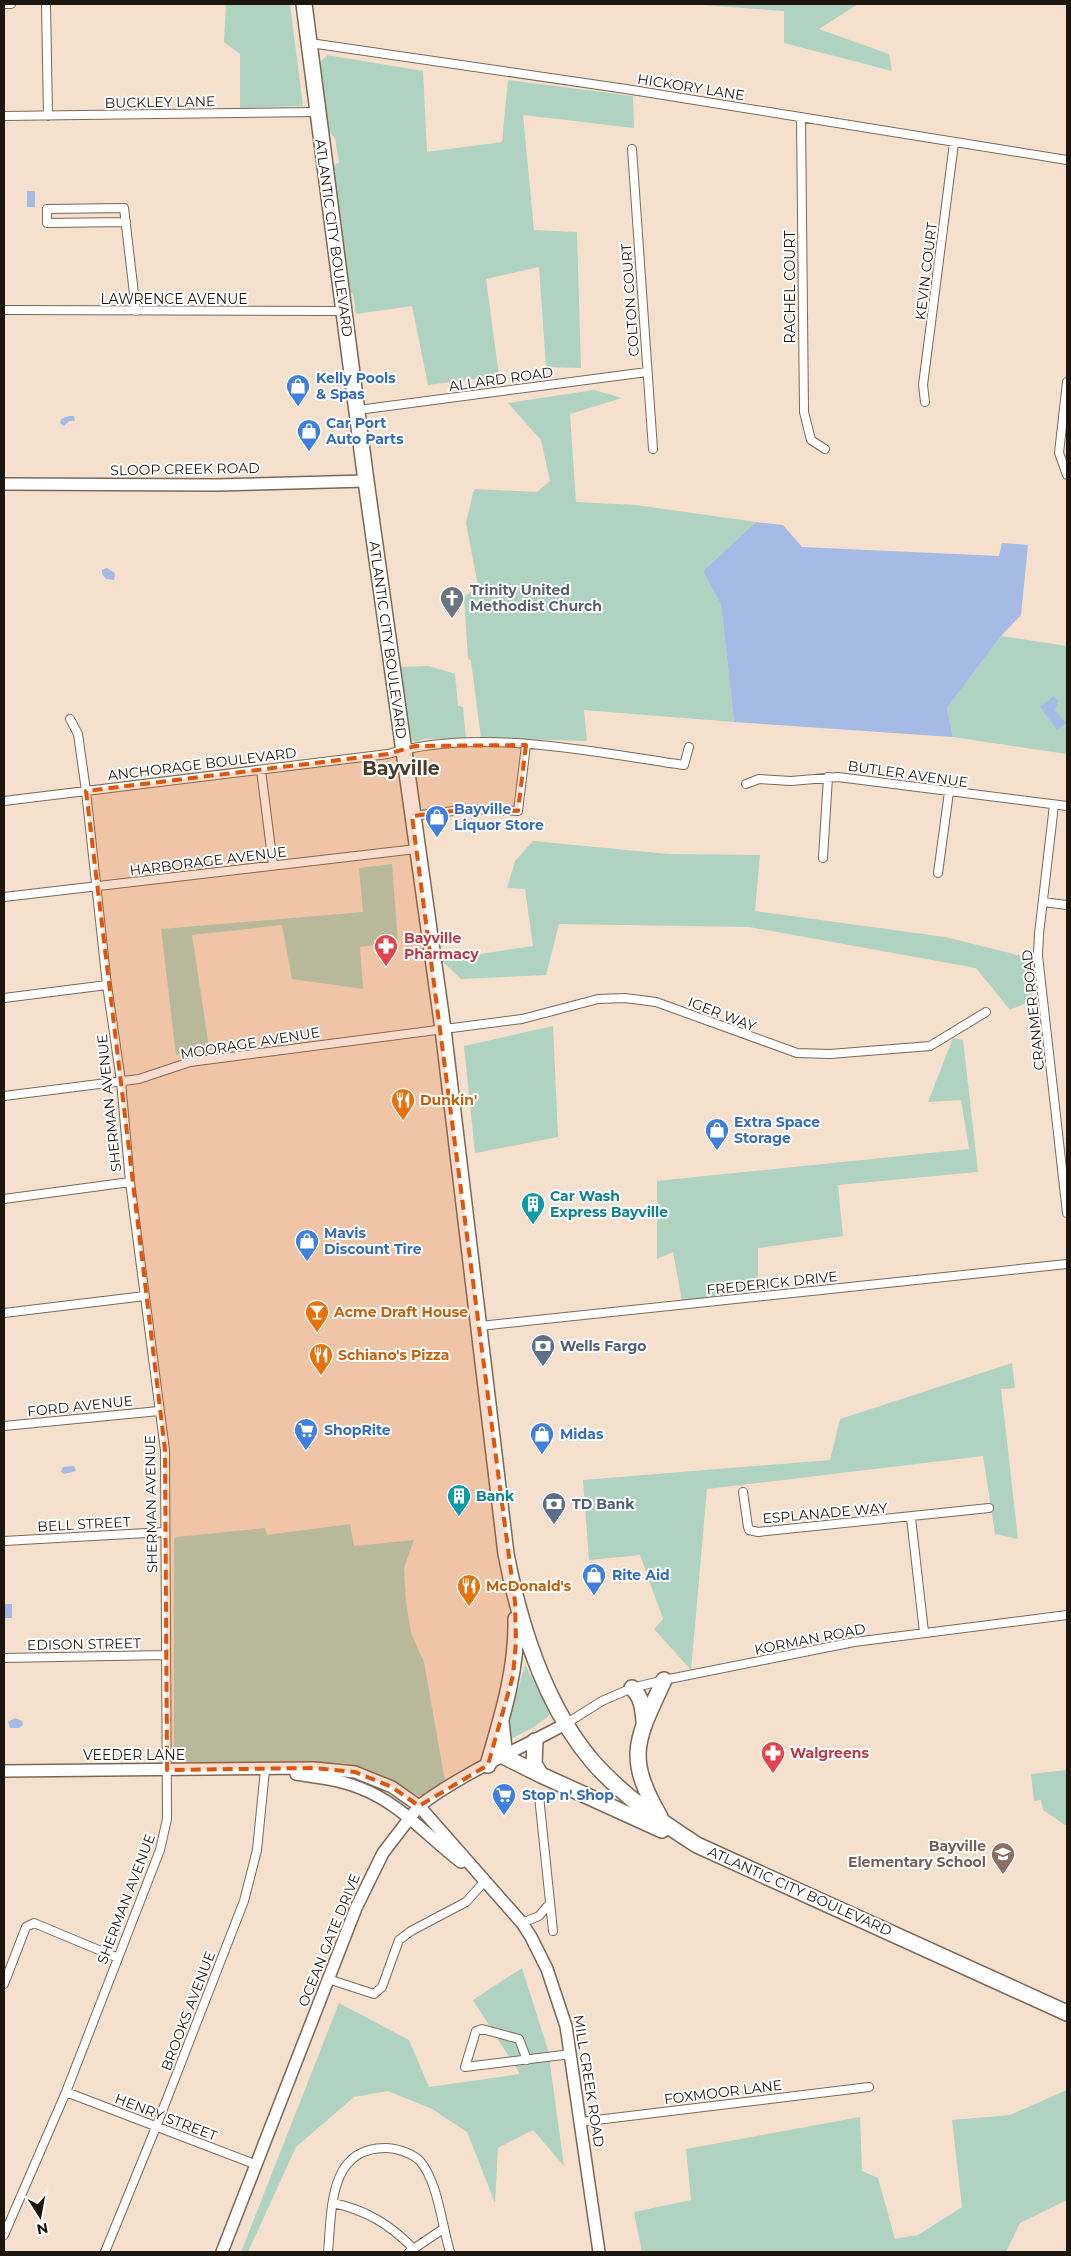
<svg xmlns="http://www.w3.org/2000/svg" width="1071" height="2256" viewBox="0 0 1071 2256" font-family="Montserrat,sans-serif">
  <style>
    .green { fill: #b0d2c0 }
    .water { fill: #a5bae5 }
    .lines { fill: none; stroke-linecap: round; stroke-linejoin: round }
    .street-casing { stroke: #7b6857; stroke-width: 10 }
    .secondary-casing { stroke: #7b6857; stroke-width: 14 }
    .highway-casing { stroke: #7b6857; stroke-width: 18 }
    .street { stroke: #fff; stroke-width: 8 }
    .secondary { stroke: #fff; stroke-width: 11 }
    .highway { stroke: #fff; stroke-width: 15 }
    .marked { fill: #de560c; fill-opacity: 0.2; stroke: #de560c; stroke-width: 4; stroke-dasharray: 10 6; stroke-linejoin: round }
    .labels { text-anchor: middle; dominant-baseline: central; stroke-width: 4; stroke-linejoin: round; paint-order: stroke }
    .street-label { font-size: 14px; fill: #1d160f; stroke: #fff }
    .shop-label { font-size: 14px; font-weight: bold; fill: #366cbe; stroke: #fff; text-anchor: start }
    .worship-label { font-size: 14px; font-weight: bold; fill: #5b616d; stroke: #fff; text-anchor: start }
    .health-label { font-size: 14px; font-weight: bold; fill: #be3a42; stroke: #fff; text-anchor: start }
    .food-label { font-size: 14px; font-weight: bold; fill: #c56008; stroke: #fff; text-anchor: start }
    .culture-label { font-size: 14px; font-weight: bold; fill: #0d838f; stroke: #fff; text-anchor: start }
    .service-label { font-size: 14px; font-weight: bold; fill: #4e5e75; stroke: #fff; text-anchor: start }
    .education-label { font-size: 14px; font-weight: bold; fill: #785e54; stroke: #fff; text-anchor: end }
    .district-label { font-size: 19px; font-weight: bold; fill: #4a3a2a; stroke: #fff }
  </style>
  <rect width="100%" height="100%" fill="#f5e0cd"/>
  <path class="green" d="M226 4H290L303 106 240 108V54L224 42Z
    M689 4H858L819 29 889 54 892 71 784 43V11Z
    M327 55 423 71 427 152 502 142 508 80 633 96 634 128 523 115 534 230 577 232 581 368 546 367 539 267 486 279 499 376 428 385 412 306 356 314 353 294 350 292 333 170 335 164 339 163 335 138 328 131 320 67 321 61Z
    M594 390 622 398 570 414 576 502 636 505 756 522 703 571 721 605 734 722 584 710 587 741 481 738 471 661 468 658 464 597 478 586 466 523 474 489 537 492 550 481 541 440 508 403Z
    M1001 636 1067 646V754L953 737 947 708Z
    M429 666 455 674 458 706 463 707 466 739H424L415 742 409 738 400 667Z
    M533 841 668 854 760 855 755 911 945 937 1026 957 1033 1000 1010 1010 976 968 749 927 559 924 546 975 461 979 441 960 533 946 525 889 507 888 515 861Z
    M392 864 398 942 360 947 363 989 292 979 282 925 192 935 209 1047 176 1055 161 929 363 912 359 868Z
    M553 1026 558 1137 475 1153 464 1046Z
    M953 1038 963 1040 978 1172 838 1185 843 1236 758 1248V1291L682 1301 673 1252 657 1259V1181L969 1149 961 1100 928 1102Z
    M1012 1363 1015 1388 1001 1389 1018 1539 995 1534 983 1456 707 1489 691 1670 654 1629 663 1619 640 1555 589 1560 583 1480 830 1460 840 1419Z
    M350 1524 354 1546 414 1540 404 1568 406 1602 411 1633 424 1662 445 1781 425 1795 419 1796 374 1772 344 1763 179 1762 174 1759V1539L177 1537 265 1528 267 1535Z
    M525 1665 551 1714 534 1727 509 1740 507 1728Z
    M1067 1770V1825H1065L1043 1810 1041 1800 1034 1801 1031 1774Z
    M522 1968 548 2050 564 2166 533 2130 498 2148 495 2203 467 2132 432 2109 388 2091 354 2097 296 2147 248 2252H241L339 2003 409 2040 429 2087 520 2074 473 2000Z
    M1067 2090V2200L1020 2223 1006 2252H642L634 2212 691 2200 686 2149 860 2117 862 2171 878 2178 895 2239 918 2235 962 2207 952 2120 1010 2115Z"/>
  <path class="water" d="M27 191H35V207H27Z
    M69 416H74L75 421H69L64 426 60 423 61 419Z
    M756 522 783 525 802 547 999 556 1002 543 1028 545 1021 615 1001 636 947 708 953 737 734 722 721 605 703 571Z
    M107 568 115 573 114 580 106 579 102 574V570Z
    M1054 696 1058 701 1055 710 1066 723 1057 730 1040 707Z
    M74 1466 76 1471 64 1474 61 1472 63 1467Z
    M5 1604H12V1618H5Z
    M15 1718 22 1721 23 1725 19 1728H10L8 1722Z"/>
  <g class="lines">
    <g class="street-casing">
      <path id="street" d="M4 4H11
        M46 4 48 116
        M310 43 626 89 1067 160
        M4 116 318 112
        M801 117 804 412 811 440 825 449
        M632 149 653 449
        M126 222 47 223V209L124 208 136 311
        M4 310 344 311
        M1067 382 1059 453 1067 475
        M925 402 923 385 954 143
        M358 410 647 372
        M261 770 273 865
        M746 784 759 779 791 781 838 777 1067 806
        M4 801 388 754C478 727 592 752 684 765L689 747
        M1054 805 1039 934 1038 956 1067 1213
        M412 816 470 809 518 811 526 745
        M823 858 828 777
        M938 873 949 792
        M4 897 416 849
        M1043 902 1067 905
        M4 998 107 985
        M4 1096 139 1079 190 1062 522 1019 598 999 625 998 656 1002 797 1053 830 1054 930 1046 986 1012
        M4 1199 130 1182
        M4 1313 145 1296
        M480 1326 1067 1264
        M4 1426 159 1411
        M743 1492 748 1527 749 1530 758 1532 989 1508
        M911 1518 924 1632
        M4 1541 165 1532
        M4 1658 165 1655
        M567 1723 602 1701 632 1688 664 1680 854 1642 1067 1615
        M539 1796 553 1931
        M522 1923 539 1916 550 1903
        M328 1979 374 1994 382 1987 399 1940 411 1931 466 1902 485 1881
        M4 1984 26 1927 34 1923 118 1958
        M527 2060 519 2039 482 2029 476 2031 465 2067 571 2054
        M66 2092 257 2165
        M580 2122 869 2087
        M333 2203C366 2210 389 2224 413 2248
        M4 2235 66 2092 160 1850 167 1819 165 1450 130 1182 121 1081 107 985 86 791 78 734 70 719
        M105 2252 156 2127 244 1901 257 1850 265 1770
        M328 2252C332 2211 328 2148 385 2148 396 2148 412 2153 420 2161 438 2182 442 2226 450 2252
        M409 2252 443 2229"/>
    </g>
    <g class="secondary-casing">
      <path id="secondary" d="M4 484 217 485 366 481
        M4 1771 314 1768 355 1772 392 1787 419 1806 522 1923 531 1937 547 1969 566 2026 599 2252
        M296 1774C317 1777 340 1780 360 1788 400 1803 428 1837 461 1862
        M222 2252 356 1908 383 1853 419 1806C464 1772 518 1750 567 1723"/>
    </g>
    <g class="highway-casing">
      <path id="highway" d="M304 4 366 481 443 1029 506 1554C520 1626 545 1706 593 1762 623 1796 660 1821 697 1845L1067 2013
        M632 1688C642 1697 643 1709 644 1722
        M501 1722 505 1757 541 1775 662 1830
        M535 1741 534 1764 541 1775
        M488 1765C502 1717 517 1670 516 1619
        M660 1817C625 1756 636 1741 664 1680"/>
    </g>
    <use href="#street" class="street"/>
    <use href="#secondary" class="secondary"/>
    <use href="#highway" class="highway"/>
  </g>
  <path class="marked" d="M526 745 518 811 470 809 412 816 515 1602 516 1642 513 1676 488 1765 419 1806 392 1787 355 1772 314 1768 167 1770 165 1450 86 791 388 754 415 746Z"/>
  <defs>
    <g id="shop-pin" transform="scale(1.25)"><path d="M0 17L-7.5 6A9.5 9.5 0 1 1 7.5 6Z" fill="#3f7fe0" stroke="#fff"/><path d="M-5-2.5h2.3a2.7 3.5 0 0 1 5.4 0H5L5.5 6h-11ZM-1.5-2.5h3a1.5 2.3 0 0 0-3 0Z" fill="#fff"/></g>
    <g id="church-pin" transform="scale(1.25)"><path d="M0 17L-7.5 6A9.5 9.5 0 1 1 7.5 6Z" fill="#6b7280" stroke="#fff"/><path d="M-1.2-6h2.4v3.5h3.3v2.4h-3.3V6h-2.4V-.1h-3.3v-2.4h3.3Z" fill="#fff"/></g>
    <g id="pharmacy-pin" transform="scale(1.25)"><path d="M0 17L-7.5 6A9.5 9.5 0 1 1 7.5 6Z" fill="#e0444e" stroke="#fff"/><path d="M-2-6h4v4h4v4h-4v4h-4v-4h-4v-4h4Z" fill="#fff"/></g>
    <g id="restaurant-pin" transform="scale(1.25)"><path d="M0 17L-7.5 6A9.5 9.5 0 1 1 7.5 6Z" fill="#e8710a" stroke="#fff"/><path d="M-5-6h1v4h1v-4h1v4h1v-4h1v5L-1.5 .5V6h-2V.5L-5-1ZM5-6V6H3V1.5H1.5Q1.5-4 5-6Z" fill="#fff"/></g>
    <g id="building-pin" transform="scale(1.25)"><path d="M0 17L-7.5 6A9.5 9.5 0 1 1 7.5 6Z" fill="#0f9aa8" stroke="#fff"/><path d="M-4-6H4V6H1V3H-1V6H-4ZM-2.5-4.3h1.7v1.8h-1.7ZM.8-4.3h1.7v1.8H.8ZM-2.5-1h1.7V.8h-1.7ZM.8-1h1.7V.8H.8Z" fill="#fff"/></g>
    <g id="bar-pin" transform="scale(1.25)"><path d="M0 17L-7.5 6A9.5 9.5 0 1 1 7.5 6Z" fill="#e8710a" stroke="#fff"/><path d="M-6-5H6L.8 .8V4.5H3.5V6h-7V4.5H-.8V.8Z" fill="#fff"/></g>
    <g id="bank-pin" transform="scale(1.25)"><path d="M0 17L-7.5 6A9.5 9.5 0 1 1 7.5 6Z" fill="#5c6f8a" stroke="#fff"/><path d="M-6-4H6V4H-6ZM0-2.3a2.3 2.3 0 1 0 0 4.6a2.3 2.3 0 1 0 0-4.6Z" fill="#fff"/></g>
    <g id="supermarket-pin" transform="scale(1.25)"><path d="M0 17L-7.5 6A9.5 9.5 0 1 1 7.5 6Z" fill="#3f7fe0" stroke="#fff"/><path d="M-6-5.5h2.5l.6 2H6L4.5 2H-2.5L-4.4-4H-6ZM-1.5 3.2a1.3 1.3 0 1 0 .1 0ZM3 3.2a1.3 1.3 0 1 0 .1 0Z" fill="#fff"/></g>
    <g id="school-pin" transform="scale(1.25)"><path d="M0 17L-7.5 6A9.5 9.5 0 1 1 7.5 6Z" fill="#8d6e63" stroke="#fff"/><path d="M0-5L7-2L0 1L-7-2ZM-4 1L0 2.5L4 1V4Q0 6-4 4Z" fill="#fff"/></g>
  </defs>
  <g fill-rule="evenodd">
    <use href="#shop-pin" x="298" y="386"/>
    <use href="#shop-pin" x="309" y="431"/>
    <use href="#church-pin" x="452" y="598"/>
    <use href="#shop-pin" x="437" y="817"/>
    <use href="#pharmacy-pin" x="386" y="946"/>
    <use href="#restaurant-pin" x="403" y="1100"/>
    <use href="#shop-pin" x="717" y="1130"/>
    <use href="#building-pin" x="533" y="1204"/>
    <use href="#shop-pin" x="307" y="1241"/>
    <use href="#bar-pin" x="317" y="1312"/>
    <use href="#bank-pin" x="543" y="1346"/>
    <use href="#restaurant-pin" x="321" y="1355"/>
    <use href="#supermarket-pin" x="306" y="1430"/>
    <use href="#shop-pin" x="542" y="1434"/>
    <use href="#building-pin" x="459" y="1496"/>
    <use href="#bank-pin" x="554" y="1504"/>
    <use href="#shop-pin" x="594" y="1575"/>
    <use href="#restaurant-pin" x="469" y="1586"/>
    <use href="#pharmacy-pin" x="773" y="1753"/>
    <use href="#supermarket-pin" x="504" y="1795"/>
    <use href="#school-pin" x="1003" y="1854"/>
  </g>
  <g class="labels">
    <g class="street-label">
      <text transform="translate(691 87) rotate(9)">HICKORY LANE</text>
      <text transform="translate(160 102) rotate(-1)">BUCKLEY LANE</text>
      <text transform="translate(334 238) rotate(82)">ATLANTIC CITY BOULEVARD</text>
      <text transform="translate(926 271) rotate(-83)">KEVIN COURT</text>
      <text transform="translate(790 287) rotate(-90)">RACHEL COURT</text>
      <text x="174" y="299">LAWRENCE AVENUE</text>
      <text transform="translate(630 300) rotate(-94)">COLTON COURT</text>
      <text transform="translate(501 379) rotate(-8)">ALLARD ROAD</text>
      <text transform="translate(185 469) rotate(-1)">SLOOP CREEK ROAD</text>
      <text transform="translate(388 640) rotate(82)">ATLANTIC CITY BOULEVARD</text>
      <text transform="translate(202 764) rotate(-7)">ANCHORAGE BOULEVARD</text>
      <text transform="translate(908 774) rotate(8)">BUTLER AVENUE</text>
      <text transform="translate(208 861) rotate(-7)">HARBORAGE AVENUE</text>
      <text transform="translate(1033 1010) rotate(-96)">CRANMER ROAD</text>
      <text transform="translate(722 1014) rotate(21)">IGER WAY</text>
      <text transform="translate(250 1043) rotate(-9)">MOORAGE AVENUE</text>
      <text transform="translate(109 1103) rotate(-96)">SHERMAN AVENUE</text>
      <text transform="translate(772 1283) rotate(-6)">FREDERICK DRIVE</text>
      <text transform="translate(80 1406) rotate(-6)">FORD AVENUE</text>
      <text transform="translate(151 1504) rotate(-91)">SHERMAN AVENUE</text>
      <text transform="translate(825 1513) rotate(-5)">ESPLANADE WAY</text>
      <text transform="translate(84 1524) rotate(-3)">BELL STREET</text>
      <text transform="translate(810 1639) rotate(-11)">KORMAN ROAD</text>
      <text transform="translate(84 1644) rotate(-1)">EDISON STREET</text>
      <text x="134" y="1755">VEEDER LANE</text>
      <text transform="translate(800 1891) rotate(24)">ATLANTIC CITY BOULEVARD</text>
      <text transform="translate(126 1899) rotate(-69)">SHERMAN AVENUE</text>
      <text transform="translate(329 1940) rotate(-68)">OCEAN GATE DRIVE</text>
      <text transform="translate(188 2011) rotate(-69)">BROOKS AVENUE</text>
      <text transform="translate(589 2081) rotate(81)">MILL CREEK ROAD</text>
      <text transform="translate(723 2092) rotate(-7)">FOXMOOR LANE</text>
      <text transform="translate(166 2117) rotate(21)">HENRY STREET</text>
    </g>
    <g class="shop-label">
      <text x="316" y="378">Kelly Pools<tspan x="316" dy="16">&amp; Spas</tspan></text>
      <text x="326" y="423">Car Port<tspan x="326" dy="16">Auto Parts</tspan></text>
      <text x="454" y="809">Bayville<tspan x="454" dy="16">Liquor Store</tspan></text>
      <text x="734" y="1122">Extra Space<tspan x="734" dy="16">Storage</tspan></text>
      <text x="324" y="1233">Mavis<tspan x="324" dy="16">Discount Tire</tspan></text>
      <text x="324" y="1430">ShopRite</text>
      <text x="560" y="1434">Midas</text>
      <text x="612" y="1575">Rite Aid</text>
      <text x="522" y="1795">Stop n' Shop</text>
    </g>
    <g class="worship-label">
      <text x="470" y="590">Trinity United<tspan x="470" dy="16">Methodist Church</tspan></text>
    </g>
    <g class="health-label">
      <text x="404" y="938">Bayville<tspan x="404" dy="16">Pharmacy</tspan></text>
      <text x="790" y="1753">Walgreens</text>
    </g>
    <g class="food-label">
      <text x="420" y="1100">Dunkin'</text>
      <text x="334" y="1312">Acme Draft House</text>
      <text x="338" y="1355">Schiano's Pizza</text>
      <text x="486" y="1586">McDonald's</text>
    </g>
    <g class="culture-label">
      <text x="550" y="1196">Car Wash<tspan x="550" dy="16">Express Bayville</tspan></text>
      <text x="476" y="1496">Bank</text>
    </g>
    <g class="service-label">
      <text x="560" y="1346">Wells Fargo</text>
      <text x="572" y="1504">TD Bank</text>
    </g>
    <g class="education-label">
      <text x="986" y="1846">Bayville<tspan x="986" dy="16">Elementary School</tspan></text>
    </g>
    <g class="district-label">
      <text x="401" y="768">Bayville</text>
    </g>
  </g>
  <rect width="1071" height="2256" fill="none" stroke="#1d160f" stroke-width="10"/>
  <g transform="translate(40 2216) rotate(169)" stroke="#ffffff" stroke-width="4" paint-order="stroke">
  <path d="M0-4L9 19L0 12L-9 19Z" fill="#1d160f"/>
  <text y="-8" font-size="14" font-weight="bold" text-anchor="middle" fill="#1d160f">N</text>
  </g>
</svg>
